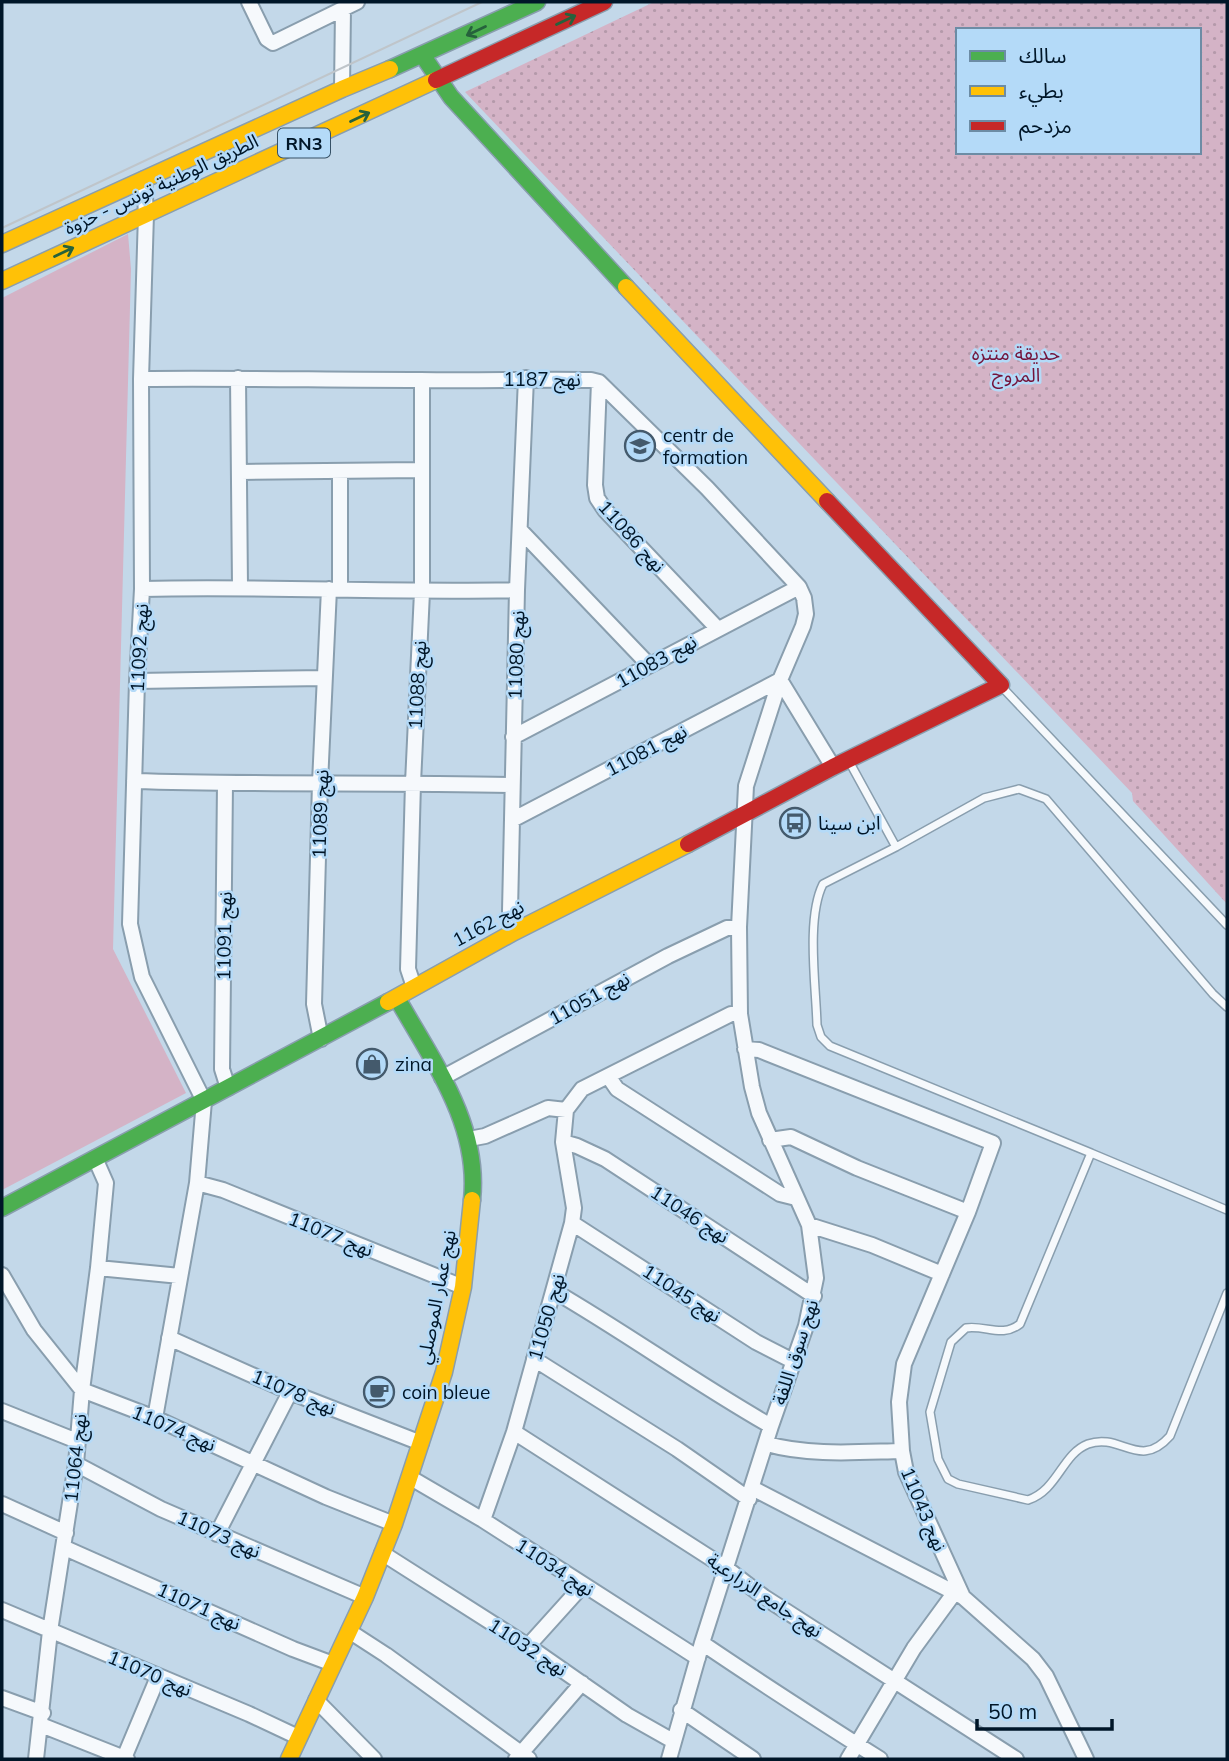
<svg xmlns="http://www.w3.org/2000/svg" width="1229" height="1761" viewBox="0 0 1229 1761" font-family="Mulish,'Noto Sans Arabic',sans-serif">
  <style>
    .grass { fill: url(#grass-dots); fill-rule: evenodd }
    .garden { fill: #d4b3c6 }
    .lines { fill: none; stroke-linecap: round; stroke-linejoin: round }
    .lane-casing { stroke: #899eae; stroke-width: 10 }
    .street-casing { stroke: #899eae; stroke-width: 18 }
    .fast-casing { stroke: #899eae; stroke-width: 19 }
    .slow-casing { stroke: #899eae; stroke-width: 19 }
    .jam-casing { stroke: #899eae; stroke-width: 19 }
    .lane { stroke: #f6f9fc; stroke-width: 7 }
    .street { stroke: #f6f9fc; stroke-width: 14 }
    .fast { stroke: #4caf50; stroke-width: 16 }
    .slow { stroke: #ffc107; stroke-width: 16 }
    .jam { stroke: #c62828; stroke-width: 16 }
    .tram { stroke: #bfc5ca; stroke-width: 2 }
    .oneway { stroke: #26623c }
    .labels { text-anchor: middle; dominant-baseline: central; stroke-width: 5; stroke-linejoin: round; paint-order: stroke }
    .shield { fill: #b4daf8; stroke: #365166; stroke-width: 2 }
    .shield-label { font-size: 18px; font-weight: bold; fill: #001628 }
    .street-label { font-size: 19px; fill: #001628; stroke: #b4daf8 }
    .park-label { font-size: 19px; fill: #73133a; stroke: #b4daf8 }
    .poi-label { font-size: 19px; fill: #001628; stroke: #b4daf8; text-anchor: start }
  </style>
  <defs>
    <pattern id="grass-dots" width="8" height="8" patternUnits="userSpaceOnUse" patternTransform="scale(1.75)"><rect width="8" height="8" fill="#d4b3c6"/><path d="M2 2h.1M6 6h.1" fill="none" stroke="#b499aa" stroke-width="1.8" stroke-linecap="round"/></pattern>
  </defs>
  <rect width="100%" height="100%" fill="#c3d8e9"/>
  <path class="grass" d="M654 2H1227V904L1133 801 1132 793 465 92ZM958 30H1199V152H958Z"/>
  <path class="garden" d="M128 234 131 269 113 949 186 1093 2 1190V298Z"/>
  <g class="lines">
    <g class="lane-casing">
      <path id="lane" d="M1002 687 1227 925
        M850 763 896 847
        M1227 1007 1213 994 1046 799 1019 789 984 798 896 847 823 884C806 918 816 986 817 1025L821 1037 830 1046 1091 1153 1020 1324C1002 1338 986 1325 966 1328L951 1342 930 1412 938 1459 948 1479 958 1484 1028 1500C1058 1490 1062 1454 1088 1444 1121 1432 1139 1471 1170 1436L1227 1293
        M1091 1153 1227 1210"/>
    </g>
    <g class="street-casing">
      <path id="street" d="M249 2 267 39 273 43 357 2
        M342 89 343 9
        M144 179 146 214 141 379 142 589 137 681 130 924 142 977 204 1101 197 1183 155 1418
        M238 378 240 586
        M141 379C234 378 327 380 420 380 477 381 534 379 591 380L599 382 707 488 799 587 804 598 806 614 803 626 780 680 746 786 739 927 740 1014 752 1087 759 1113 809 1225 816 1278 806 1326 771 1426 702 1643 669 1759
        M599 382 595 485 597 498 605 510 717 628
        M241 472 421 470
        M340 473V589
        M521 531 649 665
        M142 589C268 586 392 593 517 590
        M137 681 324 678
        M513 737 799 587
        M134 781C260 785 386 782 512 785
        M225 784 222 1069 228 1088
        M512 820 780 680 833 767
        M514 932 510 911 517 590 526 378
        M414 987 408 969 413 783 422 592V380
        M321 1039 314 1004 320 783 329 589
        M745 1049 759 1050 993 1143 968 1212 904 1364 899 1402 902 1451 906 1472 963 1597 1033 1659 1046 1676 1086 1759
        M608 1076 617 1089 780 1194 796 1198
        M442 1078 668 956 727 928 739 927
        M469 1139 485 1136 548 1108 566 1110 582 1089 731 1014H740
        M770 1140 791 1137 857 1168 968 1212
        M563 1142 577 1146 605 1159 814 1296
        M197 1183 223 1190 463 1287
        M572 1223 756 1342 793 1361
        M809 1225 872 1245 942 1274
        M98 1268 180 1276
        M2 1275 34 1330 82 1390 155 1418 326 1497 394 1524
        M554 1291C628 1334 697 1384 771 1426
        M169 1338 290 1392 421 1443
        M534 1359 677 1449 749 1499
        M2 1411 77 1441
        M514 1432 726 1568 764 1597 1016 1759
        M767 1444C810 1456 857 1452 902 1451
        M76 1464 161 1509 365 1597
        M411 1478 483 1520 698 1658
        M752 1488 963 1597
        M2 1504 66 1533
        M483 1520 514 1432 572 1223 574 1208 563 1142 566 1110
        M217 1534 290 1392
        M65 1548 293 1649 333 1664
        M382 1553 528 1646 627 1715 673 1741
        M2 1610 249 1714 298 1737
        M349 1631 386 1655 529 1759
        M702 1643C761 1683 820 1721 880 1759
        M528 1646 583 1585
        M2 1698 43 1713
        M316 1700 374 1759
        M681 1710 753 1759
        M41 1725 127 1759
        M124 1758 158 1677
        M36 1759 50 1631 76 1464 82 1390 98 1268 106 1183 95 1158
        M516 1759 582 1683
        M848 1759 914 1648 955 1592"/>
    </g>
    <g class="fast-casing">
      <path id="fast" d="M423 56 451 97 626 287
        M390 69 537 2
        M397 998C433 1062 480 1124 472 1200
        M2 1208 388 1002"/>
    </g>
    <g class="slow-casing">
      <path id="slow" d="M2 244 342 89 390 69
        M2 281 436 80
        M626 287 827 501
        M388 1002 514 932 688 844
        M289 1759 365 1597 394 1524 444 1372 463 1287 472 1200"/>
    </g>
    <g class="jam-casing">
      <path id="jam" d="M436 80 604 2
        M688 844 833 767 1001 685 827 501"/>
    </g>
    <use href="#lane" class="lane"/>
    <use href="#street" class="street"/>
    <use href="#fast" class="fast"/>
    <use href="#slow" class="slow"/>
    <use href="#jam" class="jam"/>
    <path class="tram" d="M2 228 482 2"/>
  </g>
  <defs><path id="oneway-shaft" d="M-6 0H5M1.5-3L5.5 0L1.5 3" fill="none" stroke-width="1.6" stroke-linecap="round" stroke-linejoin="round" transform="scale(1.75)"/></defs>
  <g class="oneway">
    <use href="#oneway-shaft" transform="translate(566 20) rotate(-25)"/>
    <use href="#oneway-shaft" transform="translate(476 31) rotate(155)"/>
    <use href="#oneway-shaft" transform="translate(360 117) rotate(-25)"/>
    <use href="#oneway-shaft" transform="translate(64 252) rotate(-25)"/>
  </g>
  <defs>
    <g id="school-ring" transform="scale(1.575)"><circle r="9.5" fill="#b4daf8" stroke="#445a6c" stroke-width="1.5"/><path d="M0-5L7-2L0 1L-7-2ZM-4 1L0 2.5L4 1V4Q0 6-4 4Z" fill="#445a6c"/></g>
    <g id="bus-ring" transform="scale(1.575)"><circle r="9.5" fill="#b4daf8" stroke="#445a6c" stroke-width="1.5"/><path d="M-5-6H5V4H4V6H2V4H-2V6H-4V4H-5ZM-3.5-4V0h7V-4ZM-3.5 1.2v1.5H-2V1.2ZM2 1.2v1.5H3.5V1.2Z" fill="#445a6c"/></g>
    <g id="shop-ring" transform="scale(1.575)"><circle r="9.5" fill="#b4daf8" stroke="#445a6c" stroke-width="1.5"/><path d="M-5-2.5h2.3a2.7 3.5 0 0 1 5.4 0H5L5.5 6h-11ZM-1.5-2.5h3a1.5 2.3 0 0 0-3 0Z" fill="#445a6c"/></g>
    <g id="cafe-ring" transform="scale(1.575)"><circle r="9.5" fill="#b4daf8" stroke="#445a6c" stroke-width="1.5"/><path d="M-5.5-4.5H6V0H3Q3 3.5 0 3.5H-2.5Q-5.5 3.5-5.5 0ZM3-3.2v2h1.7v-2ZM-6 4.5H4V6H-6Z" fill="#445a6c"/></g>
  </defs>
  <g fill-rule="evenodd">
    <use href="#school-ring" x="640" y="446"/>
    <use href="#bus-ring" x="795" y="823"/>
    <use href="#shop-ring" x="372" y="1064"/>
    <use href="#cafe-ring" x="379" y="1392"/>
  </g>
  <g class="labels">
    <rect class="shield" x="278" y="128.5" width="52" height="29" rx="5"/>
    <g class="shield-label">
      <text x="304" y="143">RN3</text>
    </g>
    <g class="street-label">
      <text transform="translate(161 184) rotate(-25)">الطريق الوطنية تونس - حزوة</text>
      <text x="542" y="379">نهج 1187</text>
      <text transform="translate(632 536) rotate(48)">نهج 11086</text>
      <text transform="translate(139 648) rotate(-87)">نهج 11092</text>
      <text transform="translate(516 655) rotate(-88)">نهج 11080</text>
      <text transform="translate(656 661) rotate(-29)">نهج 11083</text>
      <text transform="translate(417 685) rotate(-87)">نهج 11088</text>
      <text transform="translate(646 750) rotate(-28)">نهج 11081</text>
      <text transform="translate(320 814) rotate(-88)">نهج 11089</text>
      <text transform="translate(488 923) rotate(-28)">نهج 1162</text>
      <text transform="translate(224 936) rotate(-89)">نهج 11091</text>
      <text transform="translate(589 998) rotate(-29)">نهج 11051</text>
      <text transform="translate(690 1214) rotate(33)">نهج 11046</text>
      <text transform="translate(331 1234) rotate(22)">نهج 11077</text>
      <text transform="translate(682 1293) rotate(33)">نهج 11045</text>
      <text transform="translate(436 1297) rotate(-79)">نهج عمار الموصلي</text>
      <text transform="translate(546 1317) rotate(-74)">نهج 11050</text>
      <text transform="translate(795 1352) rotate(-72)">نهج سوق اللفة</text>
      <text transform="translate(294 1392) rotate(23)">نهج 11078</text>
      <text transform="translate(174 1428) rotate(23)">نهج 11074</text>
      <text transform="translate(75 1458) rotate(-84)">نهج 11064</text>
      <text transform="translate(924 1509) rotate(67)">نهج 11043</text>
      <text transform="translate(219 1534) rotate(24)">نهج 11073</text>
      <text transform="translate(555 1567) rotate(33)">نهج 11034</text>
      <text transform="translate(765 1595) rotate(34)">نهج جامع الزرارعية</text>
      <text transform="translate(199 1606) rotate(24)">نهج 11071</text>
      <text transform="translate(528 1647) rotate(33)">نهج 11032</text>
      <text transform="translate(150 1673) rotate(23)">نهج 11070</text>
    </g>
    <g class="park-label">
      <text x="1016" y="353">حديقة منتزه<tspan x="1016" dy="22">المروج</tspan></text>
    </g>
    <g class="poi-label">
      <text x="663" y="435">centr de<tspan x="663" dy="22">formation</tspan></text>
      <text x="818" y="823">ابن سينا</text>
      <text x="395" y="1064">zina</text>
      <text x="402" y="1392">coin bleue</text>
    </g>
  </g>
  <rect width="1229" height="1761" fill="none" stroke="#001628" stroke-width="7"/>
  <rect x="956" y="28" width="245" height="126" fill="#b4daf8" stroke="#6c8ca5" stroke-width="2"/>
  <rect x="970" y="51" width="35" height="10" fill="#4caf50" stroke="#6c8ca5" stroke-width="2"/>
  <text x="1019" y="63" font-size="21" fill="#001628">سالك</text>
  <rect x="970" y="86" width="35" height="10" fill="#ffc107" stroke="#6c8ca5" stroke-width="2"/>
  <text x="1019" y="98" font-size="21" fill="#001628">بطيء</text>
  <rect x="970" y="121" width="35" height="10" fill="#c62828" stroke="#6c8ca5" stroke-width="2"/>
  <text x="1019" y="133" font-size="21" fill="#001628">مزدحم</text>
  <path d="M977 1719v10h135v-10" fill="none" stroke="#001628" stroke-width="3.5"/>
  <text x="988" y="1719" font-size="21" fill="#001628" stroke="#b4daf8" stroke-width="5" paint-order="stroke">50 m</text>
</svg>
